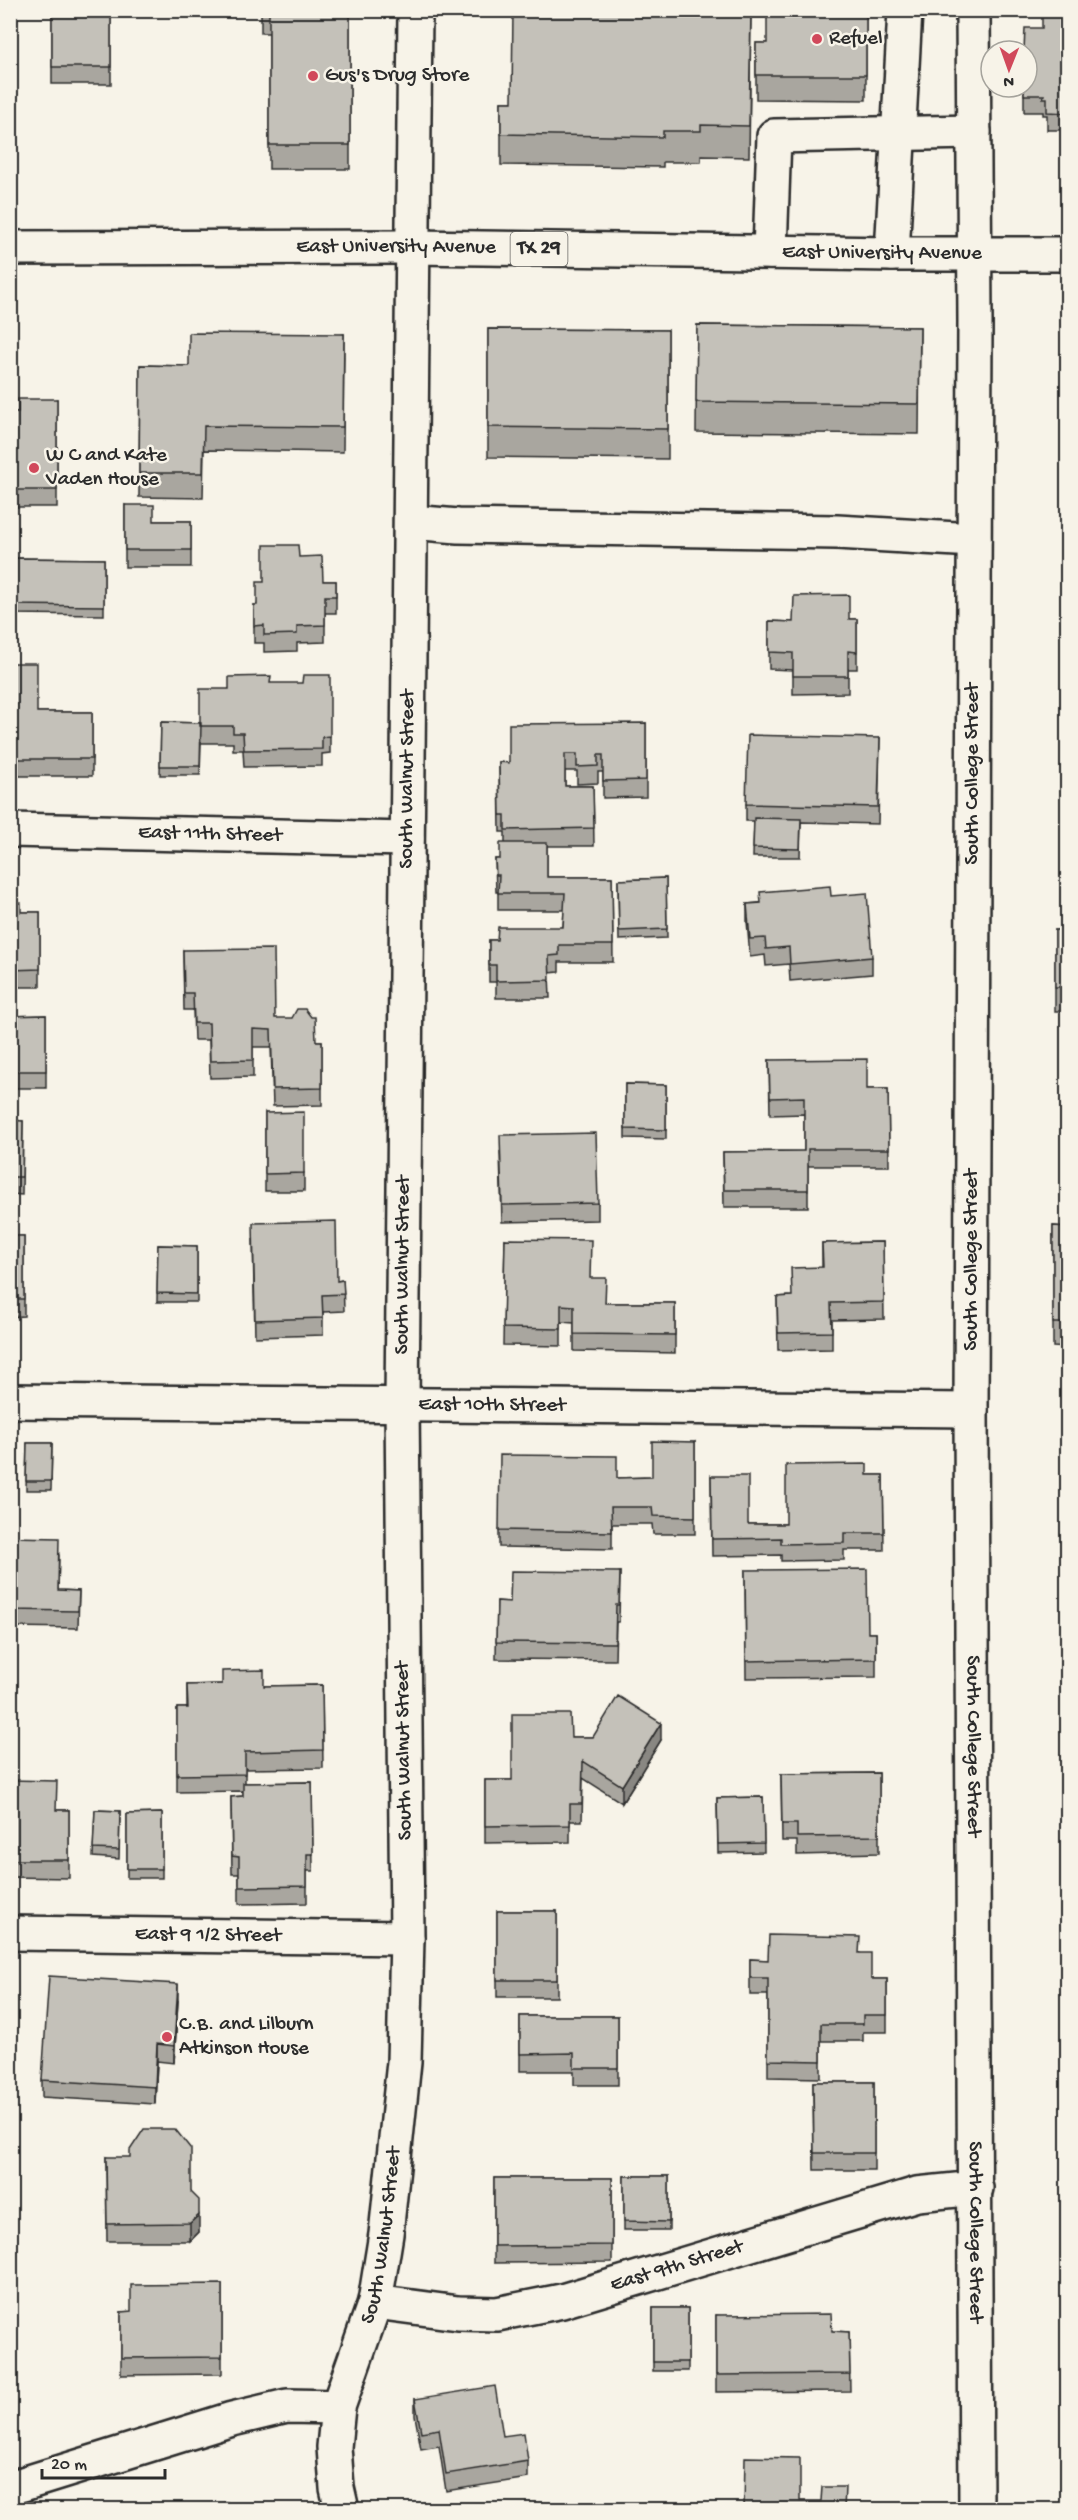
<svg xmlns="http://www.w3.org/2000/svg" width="1078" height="2520" viewBox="0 0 1078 2520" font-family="'Gochi Hand',sans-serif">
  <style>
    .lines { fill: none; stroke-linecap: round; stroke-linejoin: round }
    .minor-casing { stroke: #2b2b2b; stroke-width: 38 }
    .major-casing { stroke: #2b2b2b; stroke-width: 38 }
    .minor { stroke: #f7f3e8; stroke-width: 33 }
    .major { stroke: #f7f3e8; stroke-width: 33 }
    .wall { fill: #a9a69f; stroke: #2b2b2b; stroke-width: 1.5 }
    .shaded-wall { fill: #898782; stroke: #2b2b2b; stroke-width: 1.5 }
    .building { fill: #c4c1b9; stroke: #2b2b2b; stroke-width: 1.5 }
    .poi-dot { fill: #d1495b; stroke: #f7f3e8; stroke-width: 2 }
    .labels { text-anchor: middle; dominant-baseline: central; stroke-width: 5; stroke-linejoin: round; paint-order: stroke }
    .shield { fill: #f7f3e8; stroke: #686764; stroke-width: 1.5 }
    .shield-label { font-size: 20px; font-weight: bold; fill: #2b2b2b }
    .poi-label { font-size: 21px; fill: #2b2b2b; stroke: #f7f3e8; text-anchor: start }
    .street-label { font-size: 21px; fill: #2b2b2b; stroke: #f7f3e8 }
  </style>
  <rect width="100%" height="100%" fill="#f7f3e8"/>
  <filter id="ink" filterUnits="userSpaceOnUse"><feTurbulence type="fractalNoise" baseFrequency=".0167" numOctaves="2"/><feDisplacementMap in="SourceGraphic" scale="12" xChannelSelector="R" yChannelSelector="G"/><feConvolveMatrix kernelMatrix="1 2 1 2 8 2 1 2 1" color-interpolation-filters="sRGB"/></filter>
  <g filter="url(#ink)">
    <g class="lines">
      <g class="minor-casing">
        <g id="minor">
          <path id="s1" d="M973 10 975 322 971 1410 976 2510"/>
          <path d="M770 252 774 136 974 132"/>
          <path d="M892 254 905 10"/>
          <path d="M411 522 458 526 837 532 974 540"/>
          <path id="s2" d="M10 830 407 839"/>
          <path id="s3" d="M10 1401 971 1410"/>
          <path id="s4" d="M10 1933 407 1938"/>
          <path id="s5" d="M375 2302 458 2313 497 2314 562 2301 917 2194 976 2188"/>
          <path d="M10 2488 232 2419 287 2406 338 2407"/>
          <path id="s6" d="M342 2510 337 2488 334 2447 338 2407 375 2302 386 2234 404 2062 407 1938 402 1404 415 10"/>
        </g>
      </g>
      <g class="major-casing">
        <g id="major">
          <path id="s7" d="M10 248 412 247 892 254H1068"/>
        </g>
      </g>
      <use href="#minor" class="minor"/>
      <use href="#major" class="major"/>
    </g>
    <path class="wall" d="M52 10H111V84H52Z
      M261 10H350V169H269V33H261Z
      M751 10 749 157 701 156V162H663V167L501 165V102H512Z
      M866 10V100L756 99V43H767Z
      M1068 11V130H1047V115H1043V112H1024V87L1042 28 1056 15Z
      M697 325 920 327 919 434 696 432Z
      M488 329 668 330V459L488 457Z
      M344 334 343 452 204 450 203 498 139 497 140 365 189 366Z
      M57 399V507H10V412H18Z
      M125 505 154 521H191V567H125Z
      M299 557 323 581H336V613H325V642L297 643V651L264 652V643H254V605H257L264 582Z
      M10 558 104 559V615L10 614Z
      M849 619H857V669H848V693L793 694V670L769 669V621L793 622Z
      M10 663 37 712H92V776H10Z
      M270 683 330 736V753L322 754V766L244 767 243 750H233V743H201L200 775H160L161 722 200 723 229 689Z
      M646 723V797L603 798V772H598V783L577 784V771H565V786H593L594 846H547V877H612L613 962H559V972L549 973 550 998H496V982H489V940H497L563 927 564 910H498V892H496L495 859H500L505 843V832H500L499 762 509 763Z
      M880 738 878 824 801 822 800 857H753L754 821H746V804Z
      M666 878 667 938 619 940 618 880Z
      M831 896 872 957V974L790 981 789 964 766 966 765 955 750 957 747 921V904Z
      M10 903 21 912H40V987H10Z
      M1055 930H1067L1068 1011H1055Z
      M183 950 275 1018 316 1041H322V1105L273 1106 271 1047H253V1077L210 1078 209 1040H194L193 1010H184Z
      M46 1015V1088H10V1016Z
      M769 1060 867 1089H888L889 1166H808V1207H724L723 1152 804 1151V1114L770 1115Z
      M625 1084 666 1085V1139L625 1138Z
      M265 1113 304 1173V1191H265Z
      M10 1120 23 1121 22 1195 10 1194Z
      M500 1152 598 1203V1220L502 1222Z
      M1053 1226 1068 1227V1348L1053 1347Z
      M10 1236H24V1316L10 1317Z
      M505 1239 590 1278 606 1303H675V1353L574 1351V1323L561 1322V1346L503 1345Z
      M253 1240 337 1281 343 1280 344 1311 323 1312V1335L255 1337Z
      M883 1242 884 1319 832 1320V1349L778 1350 777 1297 792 1296 822 1267V1243Z
      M158 1245 197 1246V1302H157Z
      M695 1442V1534H653L652 1524H612V1549L499 1547V1530L617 1478 652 1477Z
      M27 1443H52L51 1490H26Z
      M867 1475H883L884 1550H844V1560L781 1561V1555L712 1556 711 1476 748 1524H786Z
      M10 1537 59 1555 58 1590 79 1591 78 1628 10 1627Z
      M745 1570 868 1633H876V1677L746 1678Z
      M620 1572 619 1622H616L615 1660 496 1659 497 1601 510 1602Z
      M222 1684 264 1686 322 1685 323 1768 245 1769V1783L312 1782 313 1871H307V1903L239 1904V1874H232L231 1797 243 1796V1791L177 1792V1708H187V1685Z
      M571 1737H593L661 1740 622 1803 583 1778 582 1821H570V1842L485 1843V1780H512Z
      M879 1773V1853L797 1855V1841H782L781 1774Z
      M10 1780 57 1810H69V1878L10 1877Z
      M763 1797 764 1852 718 1853 717 1798Z
      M95 1810 120 1811 119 1859 93 1857Z
      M162 1813V1878H127V1814Z
      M497 1911H557V1997H497Z
      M860 1953 871 1979H887V2032H863V2041H821V2078L768 2077V1995H750V1959L768 1960Z
      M178 2001 174 2063 157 2061 155 2104 42 2097V2080Z
      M520 2016H618V2085H574V2071H520Z
      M813 2082H874V2170H814Z
      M106 2157 191 2192 199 2232 190 2241H107Z
      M624 2176H669V2230H624Z
      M494 2178H612V2262L494 2263Z
      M222 2284V2374L121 2375V2312H131Z
      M653 2308H688V2371H653Z
      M716 2315 832 2331 849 2332 850 2391 716 2392Z
      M415 2399 503 2436 528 2461V2478L446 2491 439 2446 421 2449 415 2416Z"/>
    <path class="shaded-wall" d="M661 1723V1740L622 1803V1786Z
      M178 1984V2001L174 2063V2046Z
      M157 2044V2061L155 2104V2087Z
      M199 2215V2232L190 2241V2223Z"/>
    <path class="building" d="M52 10H111V67H52Z
      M269 10H350V145H269Z
      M513 10H751L749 126 701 125V131H663V137L501 134V102H512Z
      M767 10H866V75H756V43H767Z
      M1056 11H1068V113L1047 112V98H1043L1044 95H1024V87H1027V51H1024L1025 28H1042V14L1056 15Z
      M697 325 920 327 919 404 696 402Z
      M488 329 668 330V429L488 427Z
      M189 333 344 334 343 427 204 426 203 473H139L140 365 189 366Z
      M18 399H57V490H10V412H18Z
      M125 505H154V521H191V550H125Z
      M264 545H298L299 557 322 556 323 581H336V596H325V625L297 626V634L264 635V625L254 626V605H257V582H264Z
      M10 558 104 559V606L10 605Z
      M849 595V619H857V652L848 651V676H793V653L769 652V621L793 622 794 596Z
      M10 663H37V712H92V759H10Z
      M303 675H330V736L322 737V749L244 750 243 733H233V726H200V689H229V677L271 676 270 683H302Z
      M161 722 201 723 200 766H160Z
      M646 723V780L603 781V755H598V766L577 767V754H565V786H593L594 828 505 830V815H500L499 762 509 763V724Z
      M748 735 880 738 878 807 746 804Z
      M1068 796V987H1055V930H1067Z
      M754 818 801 819 800 849 753 848Z
      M500 843H547V877H612L613 945H559V955L549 956 550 980 496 981V965H489V940H497L498 927H563L565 893H498L499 875H496L495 859H500Z
      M666 878 667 929 619 931 618 880Z
      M830 886 831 896 867 893 872 957 790 964 789 947 766 949 765 938 750 939 747 904 761 903 760 892Z
      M10 903H21V912H40V969L10 970Z
      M274 949 275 1018H292L297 1009H305L311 1017H315L316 1041H322V1088L273 1089 271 1030 253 1029V1060L210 1061 209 1023H194L193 993H184L183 950Z
      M46 1015V1071H10V1016Z
      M867 1059V1089H888L889 1149H808V1190H724L723 1152 804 1151V1097L770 1098 769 1060Z
      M625 1084 666 1085V1130L625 1129Z
      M304 1112V1173L265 1174V1113Z
      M10 1120 23 1121 22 1177H10Z
      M596 1133 598 1203 502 1205 500 1135Z
      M336 1221 337 1281 343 1280 344 1294 322 1295 323 1318 255 1320 253 1223Z
      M1053 1226 1068 1227V1323H1053Z
      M10 1236H24V1299H10Z
      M505 1239 591 1240 590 1278H606L605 1303H675V1335L574 1334V1306L561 1305V1329L503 1328Z
      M883 1242 884 1302 831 1303 832 1332 778 1333 777 1297 792 1296 791 1268 823 1267 822 1243Z
      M158 1245 197 1246V1294L157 1293Z
      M652 1441 695 1442V1517L653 1516 652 1507H611L612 1532 499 1530 500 1455 617 1456V1478L652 1477Z
      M27 1443H52L51 1481H26Z
      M867 1464V1475H883L884 1533H844V1543L781 1544V1538L712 1539 711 1476H748V1524H786V1465Z
      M10 1537 59 1538 58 1590 79 1591 78 1611 10 1610Z
      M867 1569 868 1633H876V1659L746 1661 745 1570Z
      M511 1571 620 1572 619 1605H616L615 1643 496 1642 497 1601 510 1602Z
      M264 1670V1686L322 1685 323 1750 245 1752V1774L177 1775V1708H188L187 1685 222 1684V1671Z
      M618 1696 661 1723 622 1786 583 1761 582 1804H570V1825L485 1826V1780H512V1714H570L571 1737H593Z
      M879 1773V1836L797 1837V1824H782L781 1774Z
      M10 1780 57 1781 56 1810H69V1860H10Z
      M312 1782 313 1854H307V1886L239 1887V1857L232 1856 231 1797 243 1796V1783Z
      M763 1797 764 1843 718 1844 717 1798Z
      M95 1810 120 1811 119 1850 93 1849Z
      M162 1813V1869H127V1814Z
      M497 1911H557V1980H497Z
      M769 1935 860 1937 859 1953H871V1979H887V2015H863V2024H821V2061L768 2060V1978H750V1959L768 1960Z
      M49 1976 178 1984 174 2046 157 2044 155 2087 42 2080Z
      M520 2016H618V2068H574V2053L520 2054Z
      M813 2082H874V2153H814Z
      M144 2129H175L191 2149V2192L199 2200V2215L190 2223 107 2224 106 2157H130V2150Z
      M624 2176H669V2222L624 2221Z
      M494 2178H612V2245L494 2246Z
      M222 2284V2357L121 2358V2312L131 2311V2285Z
      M653 2308H688V2362H653Z
      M831 2314 832 2331 849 2332 850 2374 716 2375V2315Z
      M495 2386 503 2436 524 2433 528 2461 446 2474 439 2429 421 2432 415 2399Z
      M745 2457 800 2458V2501H821L822 2487H845L844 2510H744Z
      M227 2502 230 2510H203Z"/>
  </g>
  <g class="poi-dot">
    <circle cx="817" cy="39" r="6"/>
    <circle cx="313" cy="76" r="6"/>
    <circle cx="34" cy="468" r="6"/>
    <circle cx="167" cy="2037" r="6"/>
  </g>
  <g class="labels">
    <rect class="shield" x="510.5" y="232" width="57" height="34" rx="4.5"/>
    <g class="shield-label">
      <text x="539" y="249">TX 29</text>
    </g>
    <g class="poi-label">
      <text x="829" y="39">Refuel</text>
      <text x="325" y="76">Gus's Drug Store</text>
      <text x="46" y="456">W C and Kate<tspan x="46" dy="24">Vaden House</tspan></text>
      <text x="179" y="2025">C.B. and Lilburn<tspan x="179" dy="24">Atkinson House</tspan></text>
    </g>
    <g class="street-label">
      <text stroke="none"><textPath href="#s7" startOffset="386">East University Avenue</textPath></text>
      <text stroke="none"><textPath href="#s7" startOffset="872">East University Avenue</textPath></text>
      <text transform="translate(973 774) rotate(-90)">South College Street</text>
      <text stroke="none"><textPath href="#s6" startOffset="1740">South Walnut Street</textPath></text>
      <text stroke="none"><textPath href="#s2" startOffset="200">East 11th Street</textPath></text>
      <text transform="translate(972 1260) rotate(-90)">South College Street</text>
      <text stroke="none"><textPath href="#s6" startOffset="1254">South Walnut Street</textPath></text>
      <text stroke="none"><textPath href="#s3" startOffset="482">East 10th Street</textPath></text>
      <text stroke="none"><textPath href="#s1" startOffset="1736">South College Street</textPath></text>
      <text transform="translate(405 1751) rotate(-91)">South Walnut Street</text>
      <text stroke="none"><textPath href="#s4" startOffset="198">East 9 1/2 Street</textPath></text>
      <text stroke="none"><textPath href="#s1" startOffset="2222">South College Street</textPath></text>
      <text stroke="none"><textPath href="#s6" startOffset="282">South Walnut Street</textPath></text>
      <text stroke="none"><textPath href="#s5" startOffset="309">East 9th Street</textPath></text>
    </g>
  </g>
  <rect width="1078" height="2520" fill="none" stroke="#f7f3e8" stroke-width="36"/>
  <rect x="18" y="18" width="1042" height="2484" fill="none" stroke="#2b2b2b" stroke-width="2" filter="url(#ink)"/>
  <g transform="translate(1009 69) rotate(181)"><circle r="28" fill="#f7f3e8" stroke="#a5a39c" stroke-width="1.5"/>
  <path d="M0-4.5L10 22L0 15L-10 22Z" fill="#d1495b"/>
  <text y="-9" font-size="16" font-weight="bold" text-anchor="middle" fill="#2b2b2b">N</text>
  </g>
  <path d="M42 2469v9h123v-9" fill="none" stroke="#2b2b2b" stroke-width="3"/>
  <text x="51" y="2469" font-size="18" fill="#2b2b2b" stroke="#f7f3e8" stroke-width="4.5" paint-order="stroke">20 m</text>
</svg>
